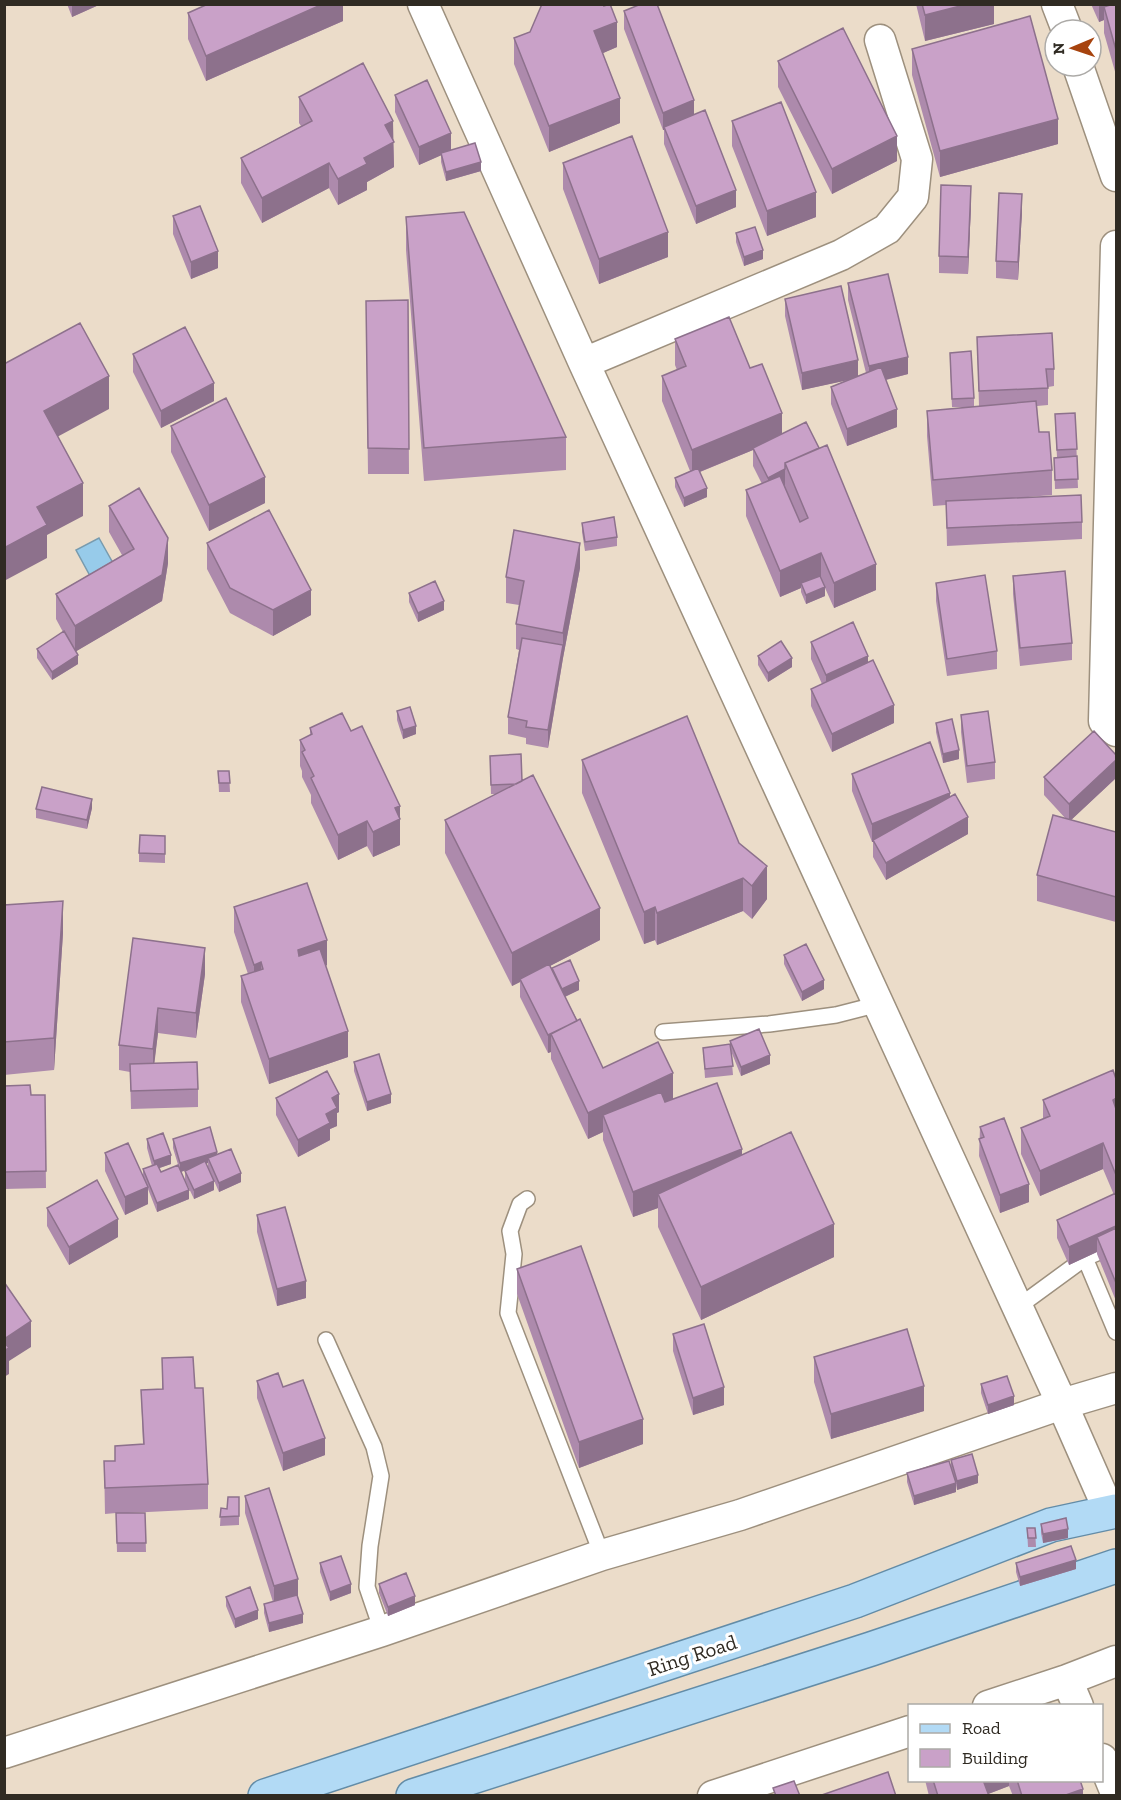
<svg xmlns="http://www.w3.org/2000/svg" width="1121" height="1800" viewBox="0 0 1121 1800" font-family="'Zilla Slab',serif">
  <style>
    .water { fill: #97cbea; stroke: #789bae; stroke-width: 1.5 }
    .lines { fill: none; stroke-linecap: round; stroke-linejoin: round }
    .lane-casing { stroke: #9d907e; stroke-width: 18 }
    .street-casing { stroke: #9d907e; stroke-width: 33 }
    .primary-casing { stroke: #638ca7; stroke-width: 36 }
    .lane { stroke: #fff; stroke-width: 15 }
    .street { stroke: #fff; stroke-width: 30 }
    .primary { stroke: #b2daf5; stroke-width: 33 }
    .wall { fill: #ad8aac }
    .shaded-wall { fill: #8d718c }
    .building { fill: #c9a1c8; stroke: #8d718c; stroke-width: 1.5 }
    .labels { text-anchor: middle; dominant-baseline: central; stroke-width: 6; stroke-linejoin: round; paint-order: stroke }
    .street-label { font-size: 21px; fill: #302b23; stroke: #fff }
  </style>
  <rect width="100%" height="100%" fill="#ebdcc9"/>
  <path class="water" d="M99 538 118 572 95 585 76 550Z"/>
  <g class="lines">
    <g class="lane-casing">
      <path id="lane" d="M663 1032 769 1024 836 1015 879 1004
        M527 1199 520 1204 510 1231 514 1254 508 1313 602 1555
        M1085 1258 1116 1332
        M1018 1307 1085 1258 1116 1245
        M326 1340 374 1447 381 1476 370 1546 367 1587 382 1631"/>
    </g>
    <g class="street-casing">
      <path id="street" d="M423 4 584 363 1062 1404 1110 1513
        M1057 4 1067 30
        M1078 66 1116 176
        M1116 246 1104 721 1116 731
        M584 363 841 255 887 229 913 197 917 159 880 40
        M1067 1680 1078 1706
        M988 1706 1067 1680 1116 1661
        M4 1753 382 1631 602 1555 740 1515 1062 1404 1116 1388
        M1102 1759 1116 1793
        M713 1796 910 1731"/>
    </g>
    <g class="primary-casing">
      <path id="primary" d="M265 1796 855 1601 1051 1525 1116 1511
        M413 1796 871 1649 1116 1566"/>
    </g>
    <use href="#lane" class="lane"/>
    <use href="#street" class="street"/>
    <use href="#primary" class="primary"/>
  </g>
  <path class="wall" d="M67 4H101L72 17Z
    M343 4V21L206 81 188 39V13Z
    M916 4H994V24L925 41Z
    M1091 4H1116V75L1104 33V20L1099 22Z
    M624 11 694 115 736 207 696 224 664 144V130H663L624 29Z
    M530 32 617 47 603 53 620 123 549 152 514 64V38Z
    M912 49 1058 144 940 177 912 75Z
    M778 61 897 161 832 194 778 87Z
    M395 95 451 150 481 171 446 181 441 162V155L419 165 395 112Z
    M299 97 393 140 394 167 367 182V190L338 205 329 188 262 223 241 183V158L301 126 299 123Z
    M732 121 816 217 767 236 732 146Z
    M563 163 668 257 599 284 563 189Z
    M971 204 968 274 939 273V256Z
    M1022 212 1018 280 996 278V261Z
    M173 216 218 268 191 279 173 234Z
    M406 217 566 437V470L424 481 406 250Z
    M736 233 763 259 744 266 736 242Z
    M848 283 908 374 886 380 897 427 847 446 831 404V387L847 380 802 390 785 316V299L858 376 866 373 848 300Z
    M408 300 409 474H368L366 301Z
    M977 337 1054 369V386L1048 387V405L1037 406 1039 432 1052 470V495L1028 497 1082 522V539L947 546 946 505 933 506 927 436V411L979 406Z
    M675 339 750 368 782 433 876 590 834 608 821 579 825 596 806 604 801 592V588L780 597 746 516V490L762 484 753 466V450L700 472 707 497 684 507 675 487V478L690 471 662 401V376L677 370 675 365Z
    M133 354 214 401 161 428 133 372Z
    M950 361 974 398V407H952Z
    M1075 413 1078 488 1055 489 1054 458 1057 457 1055 423Z
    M171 426 265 503 209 531 171 452Z
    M109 506 168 563 162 601 76 651 78 664 52 680 37 658V649L63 632 56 619V594L122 555 109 532Z
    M582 523 617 537V546L585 551 582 532Z
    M207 543 311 615 273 636 230 613 207 569Z
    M580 568 563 658 548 748 526 744V738L508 734V717L519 650 516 649V624L519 605 506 603V577Z
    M1013 576 1072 643V660L1020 666 1013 594Z
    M936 583 997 651V669L947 676 936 601Z
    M409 593 444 610 418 622 409 602Z
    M811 642 868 662 894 723 832 752 811 706V689L822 684 811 659Z
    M758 656 792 667 768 682 758 665Z
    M397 711 416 734 403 739 397 720Z
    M961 715 995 762V779L967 783 961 732Z
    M936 723 959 759 943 763 936 732Z
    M310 728 351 731 400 806V845L373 857 367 846 338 860 311 803V795L302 777V771L300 766V740L310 735Z
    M1116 755V778L1071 820 1116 832V922L1037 901V875L1066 819 1044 795V777Z
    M490 756 522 781 600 940 550 966 552 971V968L579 990 565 997 603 1068 673 1099 742 1154 834 1257 701 1320 658 1227V1208L633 1217 603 1140V1132L588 1139 551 1059V1052L548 1053 520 997V982L512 986 445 853V820L496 794H491Z
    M582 760 739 843 767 899 752 919 743 911 657 945 655 940 644 944 582 793Z
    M218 771H229L230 792H219Z
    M852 774 950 796 968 834 886 880 873 857V842H872L852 791Z
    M92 808 87 829 36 818V809Z
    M165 836V863L139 862V853Z
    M4 905 63 933 54 1070 4 1075Z
    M234 907 327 965 326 966 348 1057 269 1084 241 1002V976L248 974 234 932Z
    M133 938 205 974 196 1038 158 1033 154 1063 198 1089V1107L131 1109 130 1072 119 1070V1045Z
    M784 955 824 989 802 1001 784 964Z
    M730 1041 770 1064 741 1076 731 1051 733 1075 705 1078 703 1048 730 1047Z
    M354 1062 391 1103 367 1111 354 1071Z
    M1116 1079V1301L1097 1254V1252L1069 1265 1057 1238V1220L1114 1195 1103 1169 1040 1196 1021 1154V1128L1043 1119V1100Z
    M4 1086 31 1095H45L46 1188 4 1189Z
    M276 1098 339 1112 337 1113V1126L330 1129V1140L298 1157 276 1115Z
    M980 1127 1029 1202 1000 1213 979 1156Z
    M147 1139 171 1164 159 1168 161 1172 179 1168 173 1148V1139L217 1155 241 1182 219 1192 208 1167V1163L206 1164 214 1190 194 1199 185 1180V1171L187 1170 181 1172 189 1199 157 1212 148 1189V1204L125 1215 105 1171V1153L143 1176V1169L152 1166 147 1148Z
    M47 1208 118 1237 69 1265 47 1226Z
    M257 1215 306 1298 277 1306 257 1232Z
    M517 1269 643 1444 579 1468 517 1294Z
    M673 1334 724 1405 693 1415 673 1351Z
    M814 1357 924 1411 831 1439 814 1382Z
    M162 1358 195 1388 208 1484V1509L128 1513H145L146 1552H117L116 1513 105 1514 104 1461H115V1446L143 1444 141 1390H162Z
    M257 1381 283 1387 325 1455 283 1471 257 1398Z
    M981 1384 1014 1405 988 1414 981 1393Z
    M951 1460 978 1483 957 1490 956 1485V1492L914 1505 907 1482V1473L951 1468Z
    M245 1496 298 1597 303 1623 269 1632 264 1613V1604L273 1602 245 1513Z
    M239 1497V1525L220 1526 221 1508 227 1509Z
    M1041 1524 1068 1538 1043 1543 1041 1533Z
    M1027 1528H1035L1036 1547H1028Z
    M320 1563 351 1593 330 1601 320 1572Z
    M1016 1563 1076 1569 1020 1586 1016 1572Z
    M379 1584 415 1605 388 1616 379 1593Z
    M226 1597 258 1619 235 1628 226 1606Z
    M925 1780H1080L1083 1796H1013L1009 1786 988 1794 989 1796H929Z"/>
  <path class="shaded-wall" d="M72 4H101L72 17Z
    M323 4H343V21L206 81V56Z
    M968 4H994V24L925 41V15Z
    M1099 4H1116L1104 7V20L1099 22Z
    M617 22V47L594 57V31Z
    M620 98V123L549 152V126Z
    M694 100V118L664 127V130H663V113Z
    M1058 119V144L940 177V151Z
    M393 121 394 167 367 182V190L338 205V179L364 158 385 125Z
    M451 133V151L419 165V147Z
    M897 136V161L832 194V169Z
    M481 162V171L446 181V172Z
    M329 163V188L262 223V198Z
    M971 186V204L968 274V257Z
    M736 190V207L696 224V206Z
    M816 192V217L767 236V211Z
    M1022 194V212L1018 280V262Z
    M668 232V257L599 284V259Z
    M763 250V259L744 266V257Z
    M218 251V268L191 279V262Z
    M908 357V374L869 384V366Z
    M858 360V378L802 390V373Z
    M109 376V409L44 444V411Z
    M214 383V401L161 428V411Z
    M897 409V427L847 446V429Z
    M782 413V438L753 448V450L692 475V450Z
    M785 469V487L768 495V478Z
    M265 477V503L209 531V505Z
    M83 483V516L47 535V558L4 581V548L37 507Z
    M707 488V497L684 507V498Z
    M168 538V563L162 601 75 652V626Z
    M580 543V568L563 658 548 748V730L563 645V633Z
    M821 553V579L801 583V588L780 597V571Z
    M876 564V590L834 608V583Z
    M825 587V596L806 604V595Z
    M311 590V615L273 636V610Z
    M444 601V610L418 622V613Z
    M78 655V664L52 680V672Z
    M868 656V673L826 692V675Z
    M792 658V667L768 682V673Z
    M894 705V723L832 752V734Z
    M416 726V734L403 739V730Z
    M959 750V759L943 763V754Z
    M1116 760V778L1069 822V804Z
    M950 793V811L873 840V842H872V824Z
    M92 799V808L87 829V820Z
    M400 806V845L373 857V832L395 808Z
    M968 817V834L886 880V863Z
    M367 821V846L338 860V835Z
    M767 866V899L752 919V886Z
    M743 878V911L657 945V913Z
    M63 901V933L54 1070V1038Z
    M655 907V940L644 944V912Z
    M600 908V940L521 981 520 979V982L512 986V953Z
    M327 940V965L298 975V950Z
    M205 948V974L196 1038V1013Z
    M261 962V988L254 990V965Z
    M824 980V989L802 1001V992Z
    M579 981V990L562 998V989Z
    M158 1008V1033L153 1075V1049Z
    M348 1031V1057L269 1084V1059Z
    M551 1034V1052L548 1053V1035Z
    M770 1055V1064L741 1076V1067Z
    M673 1073V1099L609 1129 603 1115V1132L588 1139V1113Z
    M339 1094V1112L337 1113V1126L330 1129V1140L298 1157V1140L326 1114 332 1098Z
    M391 1094V1103L367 1111V1102Z
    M1116 1098V1124L1113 1100Z
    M1103 1143V1169L1040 1196V1171Z
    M742 1149V1174L658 1194V1208L633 1217V1192Z
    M217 1152V1160L208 1158V1163L180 1172V1163Z
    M171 1155V1164L154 1170V1161Z
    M241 1173V1182L219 1192V1183Z
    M214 1181V1190L194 1199V1190Z
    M1029 1184V1202L1000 1213V1195Z
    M148 1187V1204L125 1215V1197Z
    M189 1190V1199L157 1212V1203Z
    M118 1219V1237L69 1265V1247Z
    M834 1224V1257L701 1320V1287Z
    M1116 1226V1243L1097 1237V1252L1069 1265V1247Z
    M306 1281V1298L277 1306V1289Z
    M31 1321V1347L9 1361V1374L4 1377V1339Z
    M924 1386V1411L831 1439V1414Z
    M724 1387V1405L693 1415V1398Z
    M1014 1396V1405L988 1414V1405Z
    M643 1419V1444L579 1468V1442Z
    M325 1438V1455L283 1471V1453Z
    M978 1475V1483L957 1490V1481Z
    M956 1483V1492L914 1505V1496Z
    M1068 1529V1538L1043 1543V1534Z
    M1076 1560V1569L1020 1586V1577Z
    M298 1579V1597L274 1604V1586Z
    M351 1584V1593L330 1601V1592Z
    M415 1596V1605L388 1616V1607Z
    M258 1610V1619L235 1628V1619Z
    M303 1614V1623L269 1632V1623Z
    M980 1780H1009V1786L983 1796Z
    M1083 1789V1796H1063Z"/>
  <path class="building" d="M208 4H323L206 56 188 13Z
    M542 4H604V6L610 4 617 22 594 31 620 98 549 126 514 38 530 32Z
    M641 4H657L694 100 663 113 624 11Z
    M922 4H968L925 15Z
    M1113 4H1116V50L1104 7Z
    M1030 16 1058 119 940 151 912 49Z
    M843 28 897 136 832 169 778 61Z
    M363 63 393 121 385 125 394 142 364 158 367 164 338 179 329 163 262 198 241 158 312 121 299 97Z
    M427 80 451 133 419 147 395 95Z
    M781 102 816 192 767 211 732 121Z
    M705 110 736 190 696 206 664 127Z
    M632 136 668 232 599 259 563 163Z
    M475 143 481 162 446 172 441 153Z
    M941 185 971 186 968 257 939 256Z
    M999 193 1022 194 1018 262 996 261Z
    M200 206 218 251 191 262 173 216Z
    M464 212 566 437 424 448 406 217Z
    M755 227 763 250 744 257 736 233Z
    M888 274 908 357 869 366 848 283Z
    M841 286 858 360 802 373 785 299Z
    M408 300 409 449 368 448 366 301Z
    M729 317 750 368 762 364 782 413 692 450 662 376 686 366 675 339Z
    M80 323 109 376 44 411 83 483 37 507 47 525 4 548V364Z
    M185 327 214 383 161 411 133 354Z
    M1052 333 1054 369H1046L1048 388 979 391 977 337Z
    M971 351 974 398 952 399 950 353Z
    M881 367 897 409 847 429 831 387Z
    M226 398 265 477 209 505 171 426Z
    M1036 401 1039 432H1049L1052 470 933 480 927 411Z
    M1075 413 1077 449 1057 450 1055 414Z
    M806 422 819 448 785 463V469L768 478 753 448Z
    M827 445 876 564 834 583 821 553 780 571 746 490 780 476 800 522 808 518 785 463Z
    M1077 456 1078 479 1055 480 1054 458Z
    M698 468 707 488 684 498 675 478Z
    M139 488 168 538 162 575 75 626 56 594 134 549 109 506Z
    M1081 495 1082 522 947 528 946 501Z
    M269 510 311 590 273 610 230 588 207 543Z
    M614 517 617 537 585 542 582 523Z
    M514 530 580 543 563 633 516 624 524 581 506 577Z
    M1065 571 1072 643 1020 648 1013 576Z
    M985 575 997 651 947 659 936 583Z
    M820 576 825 587 806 595 801 583Z
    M435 581 444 601 418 613 409 593Z
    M853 622 868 656 826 675 811 642Z
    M64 631 78 655 52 672 37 649Z
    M522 638 563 645 548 730 526 727 527 721 508 717Z
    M781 641 792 658 768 673 758 656Z
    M873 660 894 705 832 734 811 689Z
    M410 707 416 726 403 730 397 711Z
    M988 711 995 762 967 766 961 715Z
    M342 713 351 731 362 726 400 806 395 808 400 819 373 832 367 821 338 835 311 778 314 776 302 752 305 750 300 740 312 734 310 728Z
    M687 716 739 843 767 866 752 886 743 878 657 913 655 907 644 912 582 760Z
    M952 719 959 750 943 754 936 723Z
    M1094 731 1116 755V760L1069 804 1044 777Z
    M930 742 950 793 872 824 852 774Z
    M521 754 522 781 516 784 491 785 490 756Z
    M218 771H229L230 783H219Z
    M533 775 600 908 512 953 445 820Z
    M42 787 92 799 87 820 36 809Z
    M955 794 968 817 886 863 873 840Z
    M1053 815 1116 832V897L1037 875Z
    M140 835 165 836V854L139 853Z
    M307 883 327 940 298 950 299 956 320 949 348 1031 269 1059 241 976 263 969 261 962 254 965 234 907Z
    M63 901 54 1038 4 1042V905Z
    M133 938 205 948 196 1013 158 1008 153 1049 119 1045Z
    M806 944 824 980 802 992 784 955Z
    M570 960 579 981 562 989 552 968Z
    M549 964 577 1021 548 1035 520 979Z
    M580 1019 603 1068 658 1042 673 1073 588 1113 551 1034Z
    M759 1029 770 1055 741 1067 730 1041Z
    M730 1044 733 1066 705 1069 703 1048Z
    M379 1054 391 1094 367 1102 354 1062Z
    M197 1062 198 1089 131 1091 130 1064Z
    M1113 1070 1116 1079V1098L1113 1100 1116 1109V1175L1103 1143 1040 1171 1021 1128 1050 1116 1043 1100Z
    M327 1071 339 1094 332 1098 337 1108 326 1114 330 1123 298 1140 276 1098Z
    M717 1083 742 1149 633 1192 603 1115 661 1092 665 1102Z
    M30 1085 31 1095H45L46 1171 4 1172V1086Z
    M1004 1118 1029 1184 1000 1195 979 1139 984 1137 980 1127Z
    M210 1127 217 1152 180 1163 173 1139Z
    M791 1132 834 1224 701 1287 658 1194Z
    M163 1133 171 1155 154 1161 147 1139Z
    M128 1143 148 1187 125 1197 105 1153Z
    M231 1149 241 1173 219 1183 208 1158Z
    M205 1161 214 1181 194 1190 185 1171Z
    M157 1164 161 1172 178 1165 189 1190 157 1203 143 1169Z
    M97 1180 118 1219 69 1247 47 1208Z
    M1116 1193V1226L1069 1247 1057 1220Z
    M285 1207 306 1281 277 1289 257 1215Z
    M1116 1228V1283L1097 1237Z
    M581 1246 643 1419 579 1442 517 1269Z
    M4 1282 31 1321 4 1339Z
    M704 1324 724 1387 693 1398 673 1334Z
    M907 1329 924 1386 831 1414 814 1357Z
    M4 1342 9 1348 4 1351Z
    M193 1357 195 1388H203L208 1484 105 1488 104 1461H115V1446L144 1444 141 1390 163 1389 162 1358Z
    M278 1373 283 1387 303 1380 325 1438 283 1453 257 1381Z
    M1007 1376 1014 1396 988 1405 981 1384Z
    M972 1454 978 1475 957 1481 951 1460Z
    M949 1461 956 1483 914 1496 907 1473Z
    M269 1488 298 1579 274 1586 245 1496Z
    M228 1497H239V1516L220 1517 221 1508 227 1509Z
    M116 1513H145L146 1543H117Z
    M1066 1518 1068 1529 1043 1534 1041 1524Z
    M1027 1528H1035L1036 1538H1028Z
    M1071 1546 1076 1560 1020 1577 1016 1563Z
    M341 1556 351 1584 330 1592 320 1563Z
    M406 1573 415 1596 388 1607 379 1584Z
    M250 1587 258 1610 235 1619 226 1597Z
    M297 1595 303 1614 269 1623 264 1604Z
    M888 1772 896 1796H819Z
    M933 1780H983L989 1796H938Z
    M1017 1780H1080L1083 1789 1063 1796H1022Z
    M794 1781 800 1796H776L773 1788Z"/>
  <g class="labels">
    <g class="street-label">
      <text transform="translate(692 1655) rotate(-18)">Ring Road</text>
    </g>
  </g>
  <rect width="1121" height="1800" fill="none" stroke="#302b23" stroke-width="12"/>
  <rect x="908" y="1704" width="195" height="78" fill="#ffffff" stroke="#acaaa7" stroke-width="1.5"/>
  <rect x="920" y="1724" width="30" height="9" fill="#b2daf5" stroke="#acaaa7" stroke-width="1.5"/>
  <text x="962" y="1734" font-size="18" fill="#302b23">Road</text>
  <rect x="920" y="1749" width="30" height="18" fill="#c9a1c8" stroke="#acaaa7" stroke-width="1.5"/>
  <text x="962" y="1764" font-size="18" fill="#302b23">Building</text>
  <g transform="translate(1073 48) rotate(268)"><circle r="28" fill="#ffffff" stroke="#acaaa7" stroke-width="1.5"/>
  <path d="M0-4.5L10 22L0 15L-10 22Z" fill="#a7430e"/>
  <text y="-9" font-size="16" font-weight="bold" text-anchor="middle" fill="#302b23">N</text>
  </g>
</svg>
